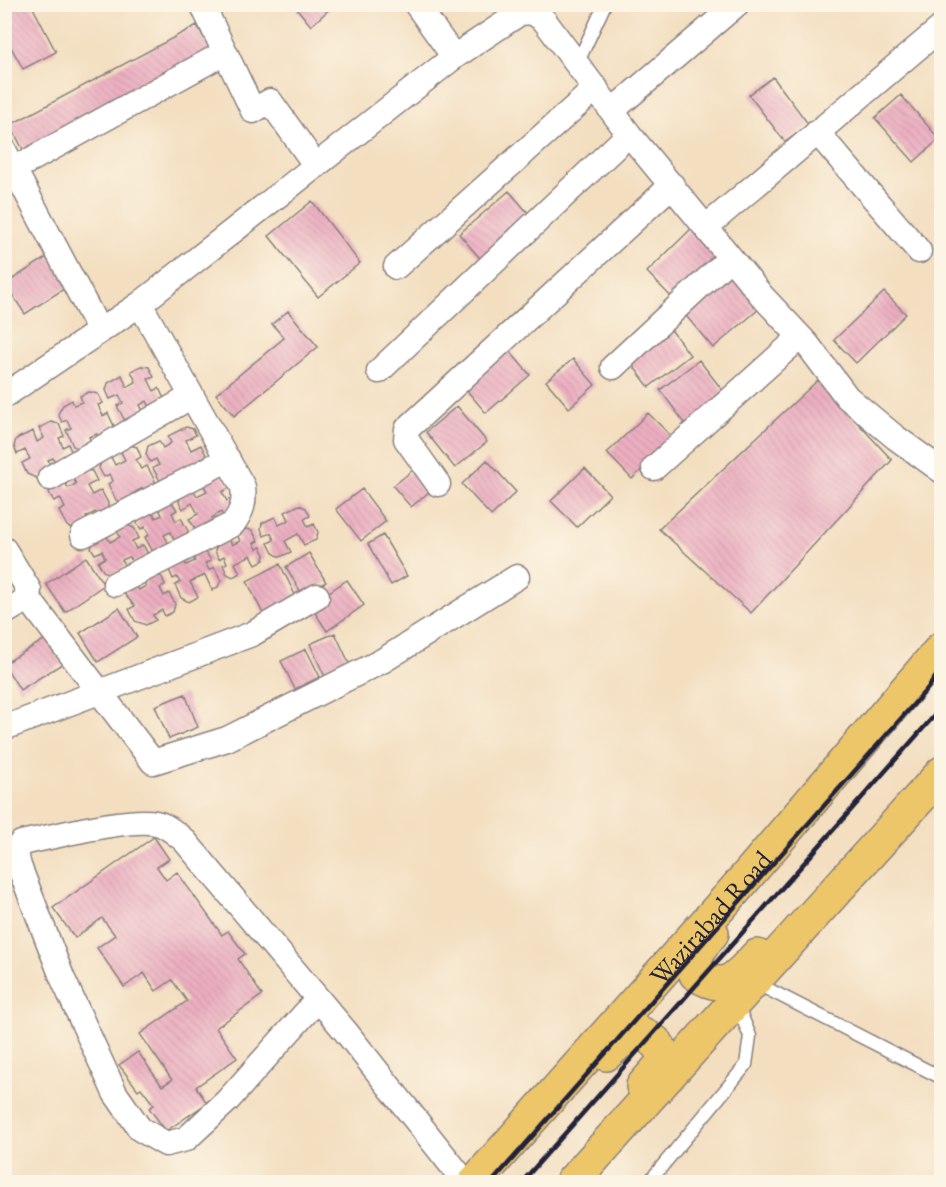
<svg xmlns="http://www.w3.org/2000/svg" width="946" height="1187" viewBox="0 0 946 1187" font-family="'EB Garamond',serif">
  <style>
    .building { fill: url(#building-back-hatch) }
    .lines { fill: none; stroke-linecap: round; stroke-linejoin: round }
    .lane-casing { stroke: #8a807e; stroke-width: 15 }
    .street-casing { stroke: #8a807e; stroke-width: 27 }
    .highway-casing { stroke: #8a807e; stroke-width: 36 }
    .lane { stroke: #fff; stroke-width: 12 }
    .street { stroke: #fff; stroke-width: 24 }
    .highway { stroke: #ecc669; stroke-width: 33 }
    .rail { stroke: #22223b; stroke-width: 4.5 }
    .labels { text-anchor: middle; dominant-baseline: central; stroke-width: 6; stroke-linejoin: round; paint-order: stroke }
    .street-label { font-size: 27px; fill: #22223b; stroke: #fcf5e5 }
  </style>
  <defs>
    <pattern id="building-back-hatch" width="6" height="6" patternUnits="userSpaceOnUse" patternTransform="scale(1.5)"><rect width="6" height="6" fill="#ecafc1"/><path d="M-1 5l2 2M0 0l6 6M5-1l2 2" fill="none" stroke="#ca96a7"/></pattern>
  </defs>
  <rect width="100%" height="100%" fill="#fcf5e5"/>
  <filter id="ink" filterUnits="userSpaceOnUse"><feTurbulence type="fractalNoise" baseFrequency=".0167" numOctaves="2"/><feDisplacementMap in="SourceGraphic" scale="12" xChannelSelector="R" yChannelSelector="G"/><feConvolveMatrix kernelMatrix="1 2 1 2 8 2 1 2 1" color-interpolation-filters="sRGB"/></filter>
  <filter id="wash" filterUnits="userSpaceOnUse"><feTurbulence type="fractalNoise" baseFrequency=".008" numOctaves="4" result="noise"/><feDisplacementMap in="SourceGraphic" scale="24" xChannelSelector="R" yChannelSelector="G"/><feGaussianBlur stdDeviation="1.35" result="paint"/><feColorMatrix in="noise" values="0 0 0 0 0 0 0 0 0 0 0 0 0 0 0 0 0 1.4 0 .05"/><feComposite in="paint" operator="in"/></filter>
  <g filter="url(#wash)">
    <rect width="100%" height="100%" fill="#f3dec0"/>
    <g id="blocks">
      <path class="building" d="M4 4H31L56 52 23 69 4 34Z
        M293 4H335L311 26Z
        M197 25 212 53 25 153 10 125Z
        M773 77 809 125 785 142 749 95Z
        M901 95 939 139 914 162 875 118Z
        M509 191 534 220 485 264 459 234Z
        M312 201 360 263 318 297 269 236Z
        M693 227 724 260 678 304 647 272Z
        M50 255 70 285 25 314 5 284Z
        M734 267 765 304 713 348 682 311Z
        M884 292 906 314 856 363 834 340Z
        M288 311 318 347 234 416 216 394 284 338 272 324Z
        M669 327 690 355 649 387 628 359Z
        M507 348 530 375 486 413 463 386Z
        M573 359 595 385 569 408 546 381Z
        M699 360 727 396 687 426 660 390Z
        M141 366 149 367 154 377 148 379 154 391 159 388 164 399 153 413 147 401 140 405 146 417 135 423 124 419 117 406 123 403 119 395 110 399 106 390 108 383 122 375 127 387 136 382 131 371Z
        M818 380 892 460 751 613 659 529Z
        M89 392 98 394 103 403 98 405 103 416 108 413 114 426 112 436 100 441 97 434 89 437 92 445 82 450 73 446 66 430 71 428 67 420 62 422 58 414 63 405 72 400 74 405 82 402 80 396Z
        M457 406 487 442 455 468 426 432Z
        M648 413 674 439 632 479 607 453Z
        M51 422 59 424 64 436 59 438 63 447 68 444 72 453 58 467 53 458 48 460 53 470 36 478 27 474 22 463 30 459 25 450 17 454 14 446 16 439 33 431 37 442 44 438 39 428Z
        M186 427 193 429 196 435 186 440 191 450 201 445 207 457 204 465 187 473 184 468 166 484 160 481 153 468 159 465 156 459 150 462 146 454 148 446 159 441 163 448 171 443 168 436Z
        M129 445 137 447 141 457 136 460 141 469 147 466 155 481 153 488 146 492 143 488 132 494 135 499 124 504 116 500 108 484 113 481 110 474 104 477 99 468 102 460 110 455 115 465 125 460 120 450Z
        M487 460 516 492 491 516 462 484Z
        M418 466 435 487 411 507 393 486Z
        M585 468 610 495 577 527 551 501Z
        M83 470 92 471 97 481 87 486 92 495 101 490 108 503 107 513 98 518 95 512 86 517 89 522 75 530 67 526 59 511 65 508 60 498 54 501 49 493 51 487 64 480 68 488 76 484 72 476Z
        M217 475 225 477 231 487 222 492 227 501 234 496 225 519 221 512 212 518 216 524 196 530 189 519 198 514 192 503 183 509 179 502 181 496 193 489 197 496 207 491 202 483Z
        M362 489 386 521 361 541 336 509Z
        M167 502 173 504 177 510 172 513 176 521 181 518 188 531 186 538 176 543 170 532 164 535 170 546 158 553 152 550 145 537 149 535 145 527 141 529 137 523 139 516 151 510 156 518 162 515 158 507Z
        M299 505 306 508 310 516 304 519 308 527 314 524 318 532 316 540 304 545 298 534 285 541 291 552 280 557 273 553 268 543 274 540 271 533 264 536 261 529 262 523 275 517 279 525 289 520 285 512Z
        M127 525 134 528 139 538 132 541 136 549 143 545 147 552 144 558 134 563 129 557 122 560 125 567 111 575 103 571 98 562 105 558 102 551 95 554 91 548 94 541 106 535 110 542 120 537 117 531Z
        M246 529 252 530 258 541 254 543 257 549 261 547 265 555 264 560 256 564 251 555 235 563 240 573 233 577 227 574 223 565 227 563 224 556 219 559 215 551 217 545 229 538 232 545 240 541 237 534Z
        M383 535 407 576 391 585 368 544Z
        M199 550 207 554 211 561 205 563 209 570 214 567 221 580 218 587 212 590 205 575 190 582 198 597 189 602 181 598 175 585 180 582 177 577 173 579 169 570 172 563 182 558 186 565 195 561 191 554Z
        M309 553 326 582 303 596 286 567Z
        M86 557 104 585 65 612 46 584Z
        M280 564 296 597 263 614 247 581Z
        M154 574 162 577 165 585 160 588 164 596 169 593 175 604 173 612 165 616 162 610 153 615 156 620 146 625 135 621 129 609 135 606 125 595 127 588 136 584 139 590 146 586 143 580Z
        M347 580 364 605 327 631 310 605Z
        M119 608 137 637 98 662 80 633Z
        M335 633 350 665 325 677 310 644Z
        M47 638 62 664 20 690 4 664Z
        M306 649 320 677 295 689 281 661Z
        M185 694 198 727 169 739 155 706Z
        M154 837 169 859 157 867 166 880 177 872 222 935 228 931 245 954 238 959 262 995 216 1028 237 1058 196 1087 207 1103 166 1131 149 1108 154 1105 141 1088 138 1090 119 1065 138 1052 162 1086 172 1080 140 1034 187 1001 172 980 156 991 144 973 124 987 97 948 115 935 102 918 75 938 53 908Z"/>
    </g>
  </g>
  <g filter="url(#ink)">
    <use href="#blocks" fill-opacity="0" stroke="#8a807e" stroke-width="1.5"/>
    <g class="lines">
      <g class="lane-casing">
        <path id="lane" d="M577 64 605 4
          M756 983 942 1078
          M649 1182 746 1065 750 1036 737 1005"/>
      </g>
      <g class="street-casing">
        <path id="street" d="M202 4 253 111 270 101 316 166
          M416 4 454 57
          M613 110 737 4
          M817 132 919 251
          M4 150 99 330
          M14 169 224 53
          M706 227 942 27
          M396 267 596 88
          M613 367 730 258
          M379 371 629 134
          M4 396 140 304 454 57 520 13 532 12 544 20 629 134 762 296 807 344 847 397 895 437 942 471
          M654 468 800 337
          M50 478 192 396
          M438 484 406 439 407 429 672 185
          M83 535 228 459
          M4 549 29 590 24 601 4 613
          M115 584 233 524C242 511 245 503 243 487L140 304
          M28 598 153 762 227 739 382 661 517 577
          M4 728 252 634 317 596
          M318 999 227 1101 186 1139 166 1144 140 1129 115 1093 62 977 19 866C17 857 14 850 21 843 53 837 128 817 156 823 167 825 176 834 184 840L346 1032 465 1182"/>
      </g>
      <g class="highway-casing">
        <g id="highway">
          <path d="M712 933C700 947 693 956 696 974 725 994 736 978 757 956"/>
          <path d="M606 1054 633 1031C650 1035 663 1045 664 1062L643 1086"/>
          <path id="s1" d="M475 1182 735 890 942 648"/>
          <path d="M572 1182 942 773"/>
        </g>
      </g>
      <use href="#lane" class="lane"/>
      <use href="#street" class="street"/>
      <use href="#highway" class="highway"/>
      <path class="rail" d="M492 1182 927 689 942 668
        M522 1182 942 707"/>
    </g>
  </g>
  <g class="labels">
    <g class="street-label">
      <text stroke="none"><textPath href="#s1" startOffset="354">Wazirabad Road</textPath></text>
    </g>
  </g>
  <rect width="946" height="1187" fill="none" stroke="#fcf5e5" stroke-width="24"/>
</svg>
